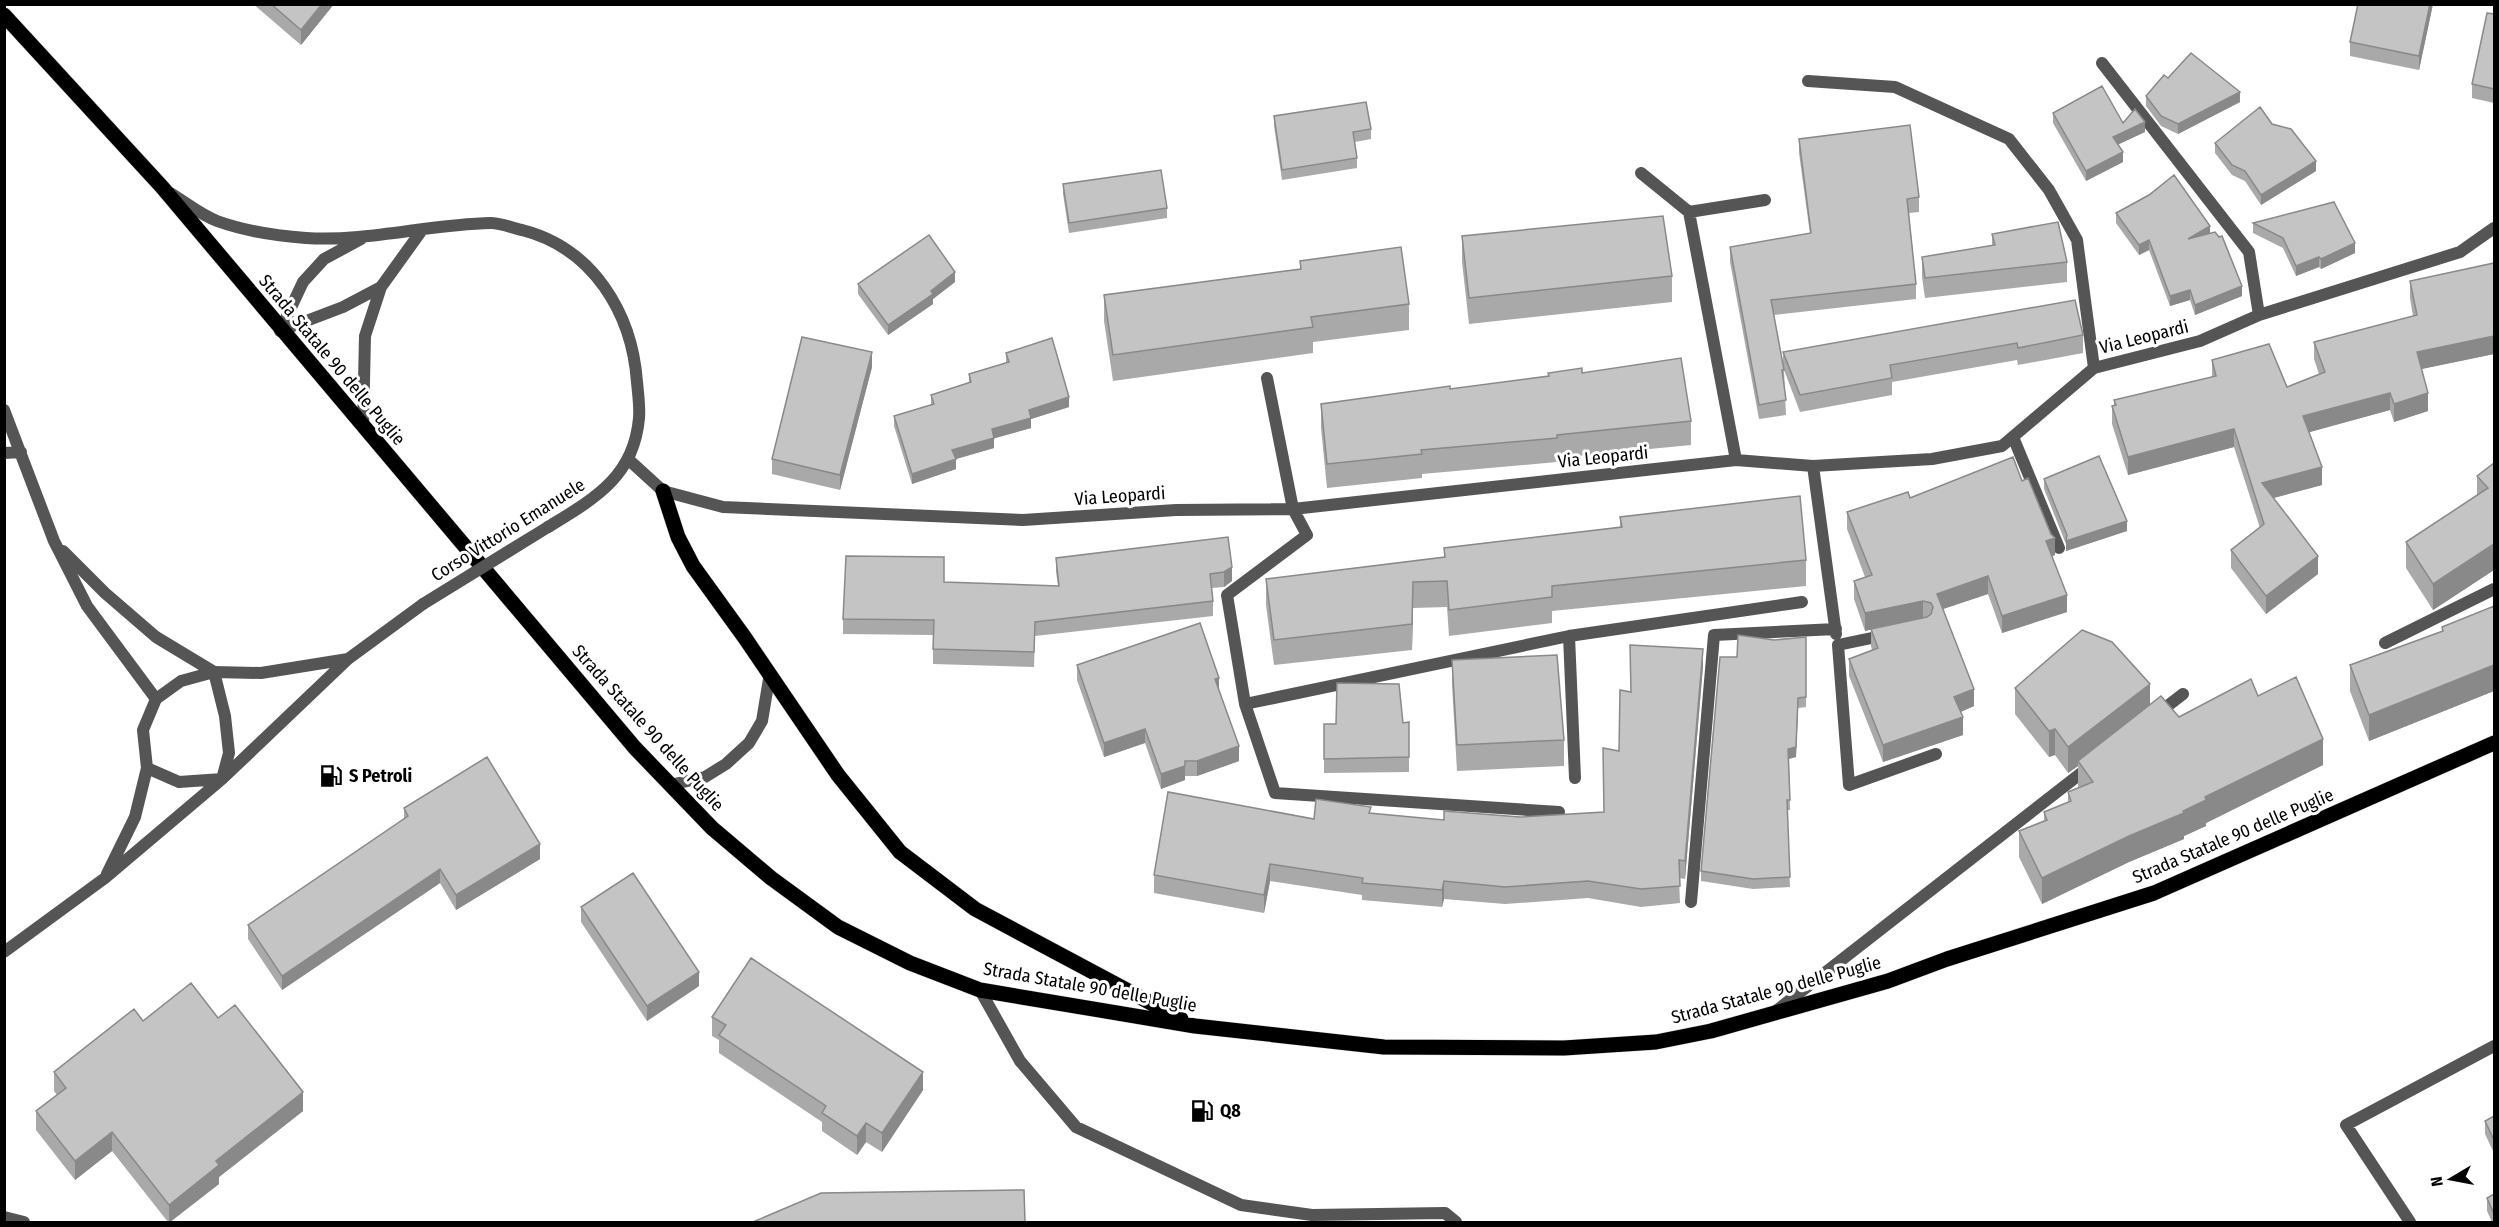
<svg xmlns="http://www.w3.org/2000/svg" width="2499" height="1227" viewBox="0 0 2499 1227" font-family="'Fira Sans Condensed',sans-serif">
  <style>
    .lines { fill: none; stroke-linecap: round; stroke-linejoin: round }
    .primary-casing { stroke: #dbdbdb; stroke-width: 16 }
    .minor { stroke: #555; stroke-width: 12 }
    .tertiary { stroke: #555; stroke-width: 12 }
    .primary { stroke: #000; stroke-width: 15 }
    .tertiary-bridge { stroke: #555; stroke-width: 12 }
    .wall { fill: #a9a9a9 }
    .shaded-wall { fill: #898989 }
    .building { fill: #c4c4c4; stroke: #898989; stroke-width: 1.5 }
    .labels { text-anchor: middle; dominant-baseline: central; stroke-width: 6; stroke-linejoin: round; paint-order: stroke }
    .street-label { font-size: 18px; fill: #000; stroke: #fff }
    .poi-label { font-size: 18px; font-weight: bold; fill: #000; stroke: #fff; text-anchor: start }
  </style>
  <rect width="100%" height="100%" fill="#fff"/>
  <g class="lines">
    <g class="primary-casing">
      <path id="primary" d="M4 15 162 187 635 748 712 828 771 878 838 927 910 963 980 990 1195 1026 1384 1047 1564 1048 1656 1042 1711 1031 1888 981 1947 959 2154 893 2494 743
        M663 491 678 537 693 566 745 638 838 775 900 852 975 909 1181 1019"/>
    </g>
    <path class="minor" d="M2102 63 2249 252 2259 315
      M1808 81 1895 87 2009 139 2049 190 2077 240 2094 368
      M1641 173 1689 212 1736 460
      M1689 212 1765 200
      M1267 378 1293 509 1307 535 1227 595 1245 704 1275 793 1559 812
      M4 410 54 541 87 606 156 699
      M2013 437 2059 548
      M4 453 21 452
      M1813 466 1836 634
      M663 491 723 507 1023 520 1176 510 1293 509 1736 460 1813 466 1932 459 2002 446 2094 368 2200 341 2259 315 2460 252 2494 228
      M63 551 105 593 156 637 214 672
      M1886 635 1838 645 1849 785 1936 754
      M1569 636 1575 778
      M2385 643 2494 589
      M1245 704 1569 636 1802 602
      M2157 714 2183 694
      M670 785 705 777 726 764 749 743 762 721 770 673
      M1691 902 1714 635 1836 629
      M980 990 1020 1061 1076 1127 1241 1205 1312 1215 1445 1213 1456 1222
      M1776 1011 2089 767
      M4 1217 24 1222
      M2410 1222 2346 1125 2494 1046"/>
    <path class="tertiary" d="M170 193C185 202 201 215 217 221 245 231 277 236 306 238 368 242 429 224 491 223 501 223 512 228 522 230 593 248 632 313 637 382 638 393 640 407 639 418 634 477 594 499 548 527
      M280 331 303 282 324 259 361 239
      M280 331 343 307 381 287
      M363 427 365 336 381 287 422 230
      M629 460 663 491
      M214 672 225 716 229 753 222 779
      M147 768 179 782 222 779
      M107 874 135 817 147 768 143 730 156 699 181 681 214 672 261 673 348 659
      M4 952 105 878 222 779 348 659 423 604"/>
    <use href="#primary" class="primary"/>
    <path class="tertiary-bridge" d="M423 604 548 527"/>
  </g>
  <path class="wall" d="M253 4H334L301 45Z
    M2358 4H2433L2419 70 2350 56V42Z
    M2494 14V103L2472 98V84Z
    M2168 78 2240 102 2178 134 2161 126 2146 106V96Z
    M2053 113 2123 123 2145 132 2118 144 2123 162 2086 181 2053 123Z
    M1274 116 1371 129V139L1355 142 1357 158V168L1282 180 1274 126Z
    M2272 124 2316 171 2261 205 2245 181 2232 175 2215 153V143Z
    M1799 139 1919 197V212L1909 213 1916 284V299L1773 315 1783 370V352L2083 335V353L2018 365 2017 360 1892 382V395L1800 412 1784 370 1786 415 1759 419 1730 262V247L1810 234 1799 153Z
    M1063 184 1167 208V218L1069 233 1063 194Z
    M2116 213 2210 234 2242 296 2195 315 2190 300 2170 306 2149 250 2139 255 2116 223Z
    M2253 223 2355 253 2321 269 2319 267 2296 276 2283 248 2253 233Z
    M1992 234 2067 262V282L1925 298 1922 277V257L1992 245Z
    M1462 236 1672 276V302L1469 324 1462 262Z
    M1300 261 1409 304V330L1313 342V353L1113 381 1104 321V295L1300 269Z
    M2494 263V354L2421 369 2428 411 2394 422 2390 410 2309 432 2322 485 2274 498 2318 574 2266 614 2231 568V550L2260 528 2234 447 2128 475 2112 424V406L2114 405V400L2212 377V360L2287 387 2319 374 2314 359V342L2413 316 2410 298V281Z
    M955 282 933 299V304L888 335 858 294V284Z
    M1006 353 1069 407 1031 419V428L994 438V448L956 459V469L912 484 894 426V416L931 405V395L969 383V374L1006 363Z
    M872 367 840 490 772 474V459Z
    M1548 373H1582L1691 421V445L1557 458V462L1422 474V478L1327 488 1321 428V404L1450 389 1548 376Z
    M2494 463V570L2433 610 2406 568V542L2477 495V476Z
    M2044 479 2127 531 2066 551V544L2044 489Z
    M2022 481 2055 555 2052 556 2067 612 2002 633 1988 594 1943 609 1974 706 1960 712 1963 735 1883 762 1849 676V659L1872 650 1871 646V629L1865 631 1854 599V581L1865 577 1847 529V512L1910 498Z
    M1620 517 1806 560V586L1552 611V623L1449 636 1447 607 1413 608 1412 650 1274 665 1266 605V579L1444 557V548L1620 527Z
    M1056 558 1232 567V581L1224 587 1212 588 1213 601V616L1035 636 1034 667 933 664V635L843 634V619L944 582 1058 586 1056 572Z
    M2494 606V691L2369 741 2350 691V665L2442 631V627Z
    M1806 637V707L1798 708 1796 757 1789 759 1790 810H1787L1790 887 1753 889 1701 881V871L1737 657Z
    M1452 660 1564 740V766L1457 771 1452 685Z
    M1077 665 1219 691 1239 761 1197 776H1185V780L1161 789 1145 743 1104 757 1077 680Z
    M1703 666 1685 879 1679 878 1680 903 1641 907 1588 898 1505 904 1444 899 1442 907 1362 900V895L1270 881 1264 913 1154 893V875L1314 819 1371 814 1444 820 1520 817 1604 812 1619 751 1631 692Z
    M2015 688 2150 705 2179 717 2258 696 2323 765 2206 823V826L2184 836V839L2129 862 2042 904 2019 857V831L2044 821V812L2068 802V792L2078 788V766L2068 773 2055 755 2049 757 2015 714Z
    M1409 722V772L1324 773V724L1403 723Z
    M404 808 540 859 456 910 440 883 282 990 248 939V925L404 819Z
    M581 907 699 986 647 1021 581 922Z
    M712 1017 923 1090 882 1152 866 1142 857 1155 822 1131V1122L719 1053V1040L712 1036Z
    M218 1018 303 1111 219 1177V1184L170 1222H168L112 1151 75 1180 36 1130V1111L57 1095 54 1091V1072L143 1021Z
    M2494 1116V1153L2485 1134V1121Z
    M2494 1194V1222H2492L2487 1211V1198Z"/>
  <path class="shaded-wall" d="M322 4H334L301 45V30Z
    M2430 4H2433L2419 70V56Z
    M2240 92V102L2178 134V124Z
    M2145 122V132L2113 147V137Z
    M2123 152V162L2086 181V171Z
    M2316 161V171L2261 205V195Z
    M2210 226V236L2188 239Z
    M2149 240V250L2139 255V245Z
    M2355 243V253L2321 269V259Z
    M2319 257V267L2296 276V266Z
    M955 272V282L933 299V304L888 335V325Z
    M2242 286V296L2195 315V305Z
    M2190 290V300L2170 306V296Z
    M2494 336V354L2417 370V352Z
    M872 352V367L840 490V475Z
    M2390 393V410L2303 434V416Z
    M2428 393V411L2394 422V404Z
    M1069 397V407L1031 419V428L992 439V429L1029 410Z
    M2234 429V447L2128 475V457Z
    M994 438V448L956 459V469L912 484V474L952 450Z
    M2322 467V485L2262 501V483Z
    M2127 521V531L2066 551V541Z
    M2055 538V555L2046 558V541Z
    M2494 545V570L2433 610V584Z
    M2318 556V574L2266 614V596Z
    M1232 567V581L1224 587V572Z
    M1988 576V594L1937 611V594Z
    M1413 582V608L1412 650V624Z
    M2067 595V612L2002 633V616Z
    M1923 601V618L1865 631V613Z
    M1703 649V666L1685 879V861Z
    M2494 665V691L2369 741V715Z
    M1219 678V692L1215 679Z
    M2150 684V710L2078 761V766L2068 773V747Z
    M1974 689V706L1954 715V697Z
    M1798 708 1796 757 1788 759V749Z
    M1963 717V735L1883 762V745Z
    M1145 729V743L1104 757V743Z
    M2055 729V755L2049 757V731Z
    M2323 739V765L2206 823V826L2184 836V839L2129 862 2042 904V878L2183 811 2205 797Z
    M1239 746V761L1197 776V761Z
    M1185 761V780L1161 789V774Z
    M540 844V859L456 910V895Z
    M1270 864V881L1264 913V895Z
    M440 869V883L282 990V976Z
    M1444 881V899L1442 907V890Z
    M699 972V986L647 1021V1006Z
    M923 1072V1090L882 1152V1133Z
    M303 1092V1111L219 1177V1184L170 1222H169V1205L216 1161Z
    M866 1123V1142L857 1155V1136Z
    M112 1132V1151L75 1180V1161Z"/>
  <path class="building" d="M271 4H322L301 30Z
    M2358 4H2430L2419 56 2350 42Z
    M2487 13 2494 14V89L2472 84Z
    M2191 53 2240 92 2178 124 2161 116 2146 96 2164 75 2168 78Z
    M2102 86 2123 123 2135 109 2145 122 2113 137 2123 152 2086 171 2053 113Z
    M1366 102 1371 129 1353 132 1357 158 1282 170 1274 116Z
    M2260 107 2272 124 2291 129 2316 161 2261 195 2245 171 2232 165 2215 143Z
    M1910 125 1919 197 1907 199 1916 284 1771 300 1784 370H1782L1786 400 1759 405 1730 247 1811 233 1799 139Z
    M1161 170 1167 208 1069 223 1063 184Z
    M2174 175 2210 226 2188 239 2215 232 2219 237 2222 236 2242 286 2195 305 2190 290 2170 296 2149 240 2139 245 2116 213 2149 195Z
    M2334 202 2355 243 2321 259 2319 257 2296 266 2283 238 2253 223Z
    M1663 216 1672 276 1469 298 1462 236Z
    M2058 222 2067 262 1925 278 1922 257 1995 245 1992 234Z
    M929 235 955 272 931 291 933 294 888 325 858 284Z
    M1401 247 1409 304 1311 317 1313 327 1113 355 1104 295 1301 269 1300 261Z
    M2494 263V336L2417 352 2428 393 2394 404 2390 393 2303 416 2322 467 2262 483 2318 556 2266 596 2231 550 2264 524 2234 429 2128 457 2112 406 2116 405 2114 400 2216 376 2212 360 2269 344 2287 387 2325 372 2314 342 2417 315 2410 281Z
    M2075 300 2083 335 2018 348 2017 343 1890 365 1892 378 1800 395 1783 352Z
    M802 337 872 352 840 475 772 459Z
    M1052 338 1069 397 1029 410 1031 418 992 429 994 438 952 450 956 459 912 474 894 416 934 404 931 395 971 382 969 374 1009 362 1006 353Z
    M1681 358 1691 421 1557 435V438L1421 450 1422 454 1327 464 1321 404 1450 386V389L1549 376 1548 373 1582 368V373Z
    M2099 456 2127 521 2066 541 2067 535 2044 479Z
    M2013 457 2022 481 2028 478 2051 534 2055 538 2046 541 2067 595 2002 616 1988 576 1937 594 1974 689 1954 697 1963 717 1883 745 1849 659 1878 648 1871 629 1927 617 1931 614 1933 607 1931 603 1923 601 1865 613 1854 581 1872 575 1847 512 1908 492 1910 498Z
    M2494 463V544L2433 584 2406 542 2488 488 2477 476Z
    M1800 496 1806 560 1552 586V597L1449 610 1447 581 1413 582 1412 624 1274 640 1266 579 1445 557 1444 548 1622 527 1620 517Z
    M1228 537 1232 567 1224 572 1210 574 1213 601 1035 622 1034 652 933 649 934 620 843 619 846 556 944 557V582L1059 586 1056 558Z
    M2494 606V665L2369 715 2350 665 2443 631 2442 627Z
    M1200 623 1219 678 1215 679 1239 746 1197 761H1185V766L1161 774 1145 729 1104 743 1077 665Z
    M2082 630 2112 642 2150 684 2068 747 2055 729 2049 731 2015 688Z
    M1738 635 1774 640 1806 637V697L1798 698 1796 747 1788 749 1790 800H1787L1790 877 1753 879 1701 871 1720 657H1737Z
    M1630 645 1703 649 1685 861 1679 860 1680 886 1641 889 1588 881 1505 887 1444 881 1442 890 1362 883 1363 878 1270 864 1264 895 1154 875 1168 792 1314 819 1316 799 1371 807 1369 813 1444 820V811L1520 817 1604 812 1603 748 1619 751 1620 690 1631 692Z
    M1557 655 1564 740 1457 745 1452 660Z
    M2296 677 2323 739 2205 797 2206 800 2183 811 2184 813 2129 836 2042 878 2019 831 2047 820 2044 812 2071 801 2068 792 2093 782 2078 761 2161 696 2179 717 2251 679 2258 696Z
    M1337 683 1399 684 1403 723 1409 722V757L1324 759V724H1336Z
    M487 757 540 844 456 895 440 869 282 976 248 925 408 816 404 808Z
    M633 873 699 972 647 1006 581 907Z
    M751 958 923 1072 882 1133 866 1123 857 1136 822 1113 826 1106 719 1035 726 1025 712 1017Z
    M191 983 218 1018 235 1005 303 1092 216 1161 219 1165 169 1205 112 1132 75 1161 36 1111 66 1088 54 1072 134 1009 143 1021Z
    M2494 1116V1140L2485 1121Z
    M1024 1190 1025 1222H753L821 1193Z
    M2494 1194V1214L2487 1198Z"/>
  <defs>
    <g id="fuel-bare" transform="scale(1.8)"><path d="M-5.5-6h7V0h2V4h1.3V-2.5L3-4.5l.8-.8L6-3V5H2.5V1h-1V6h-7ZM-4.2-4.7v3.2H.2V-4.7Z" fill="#000" stroke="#fff" stroke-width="2.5" paint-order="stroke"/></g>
  </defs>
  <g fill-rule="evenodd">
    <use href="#fuel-bare" x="331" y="776"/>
    <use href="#fuel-bare" x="1202" y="1111"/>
  </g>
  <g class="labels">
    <g class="street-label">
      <text transform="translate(2144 337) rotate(-14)">Via Leopardi</text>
      <text transform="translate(332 360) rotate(50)">Strada Statale 90 delle Puglie</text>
      <text transform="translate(1603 457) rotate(-6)">Via Leopardi</text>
      <text transform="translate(1120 496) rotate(-4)">Via Leopardi</text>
      <text transform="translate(508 530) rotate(-32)">Corso Vittorio Emanuele</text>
      <text transform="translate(648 728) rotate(48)">Strada Statale 90 delle Puglie</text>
      <text transform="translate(2233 836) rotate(-23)">Strada Statale 90 delle Puglie</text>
      <text transform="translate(1090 987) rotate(10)">Strada Statale 90 delle Puglie</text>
      <text transform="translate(1776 990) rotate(-15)">Strada Statale 90 delle Puglie</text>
    </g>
    <g class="poi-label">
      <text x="349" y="776">S Petroli</text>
      <text x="1220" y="1111">Q8</text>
    </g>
  </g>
  <rect width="2499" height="1227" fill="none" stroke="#000000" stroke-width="12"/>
  <g transform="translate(2451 1179) rotate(260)" stroke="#ffffff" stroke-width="4.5" paint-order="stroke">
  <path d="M0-4.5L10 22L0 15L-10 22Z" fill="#000000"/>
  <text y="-9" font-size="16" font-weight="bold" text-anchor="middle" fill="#000000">N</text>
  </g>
</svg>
